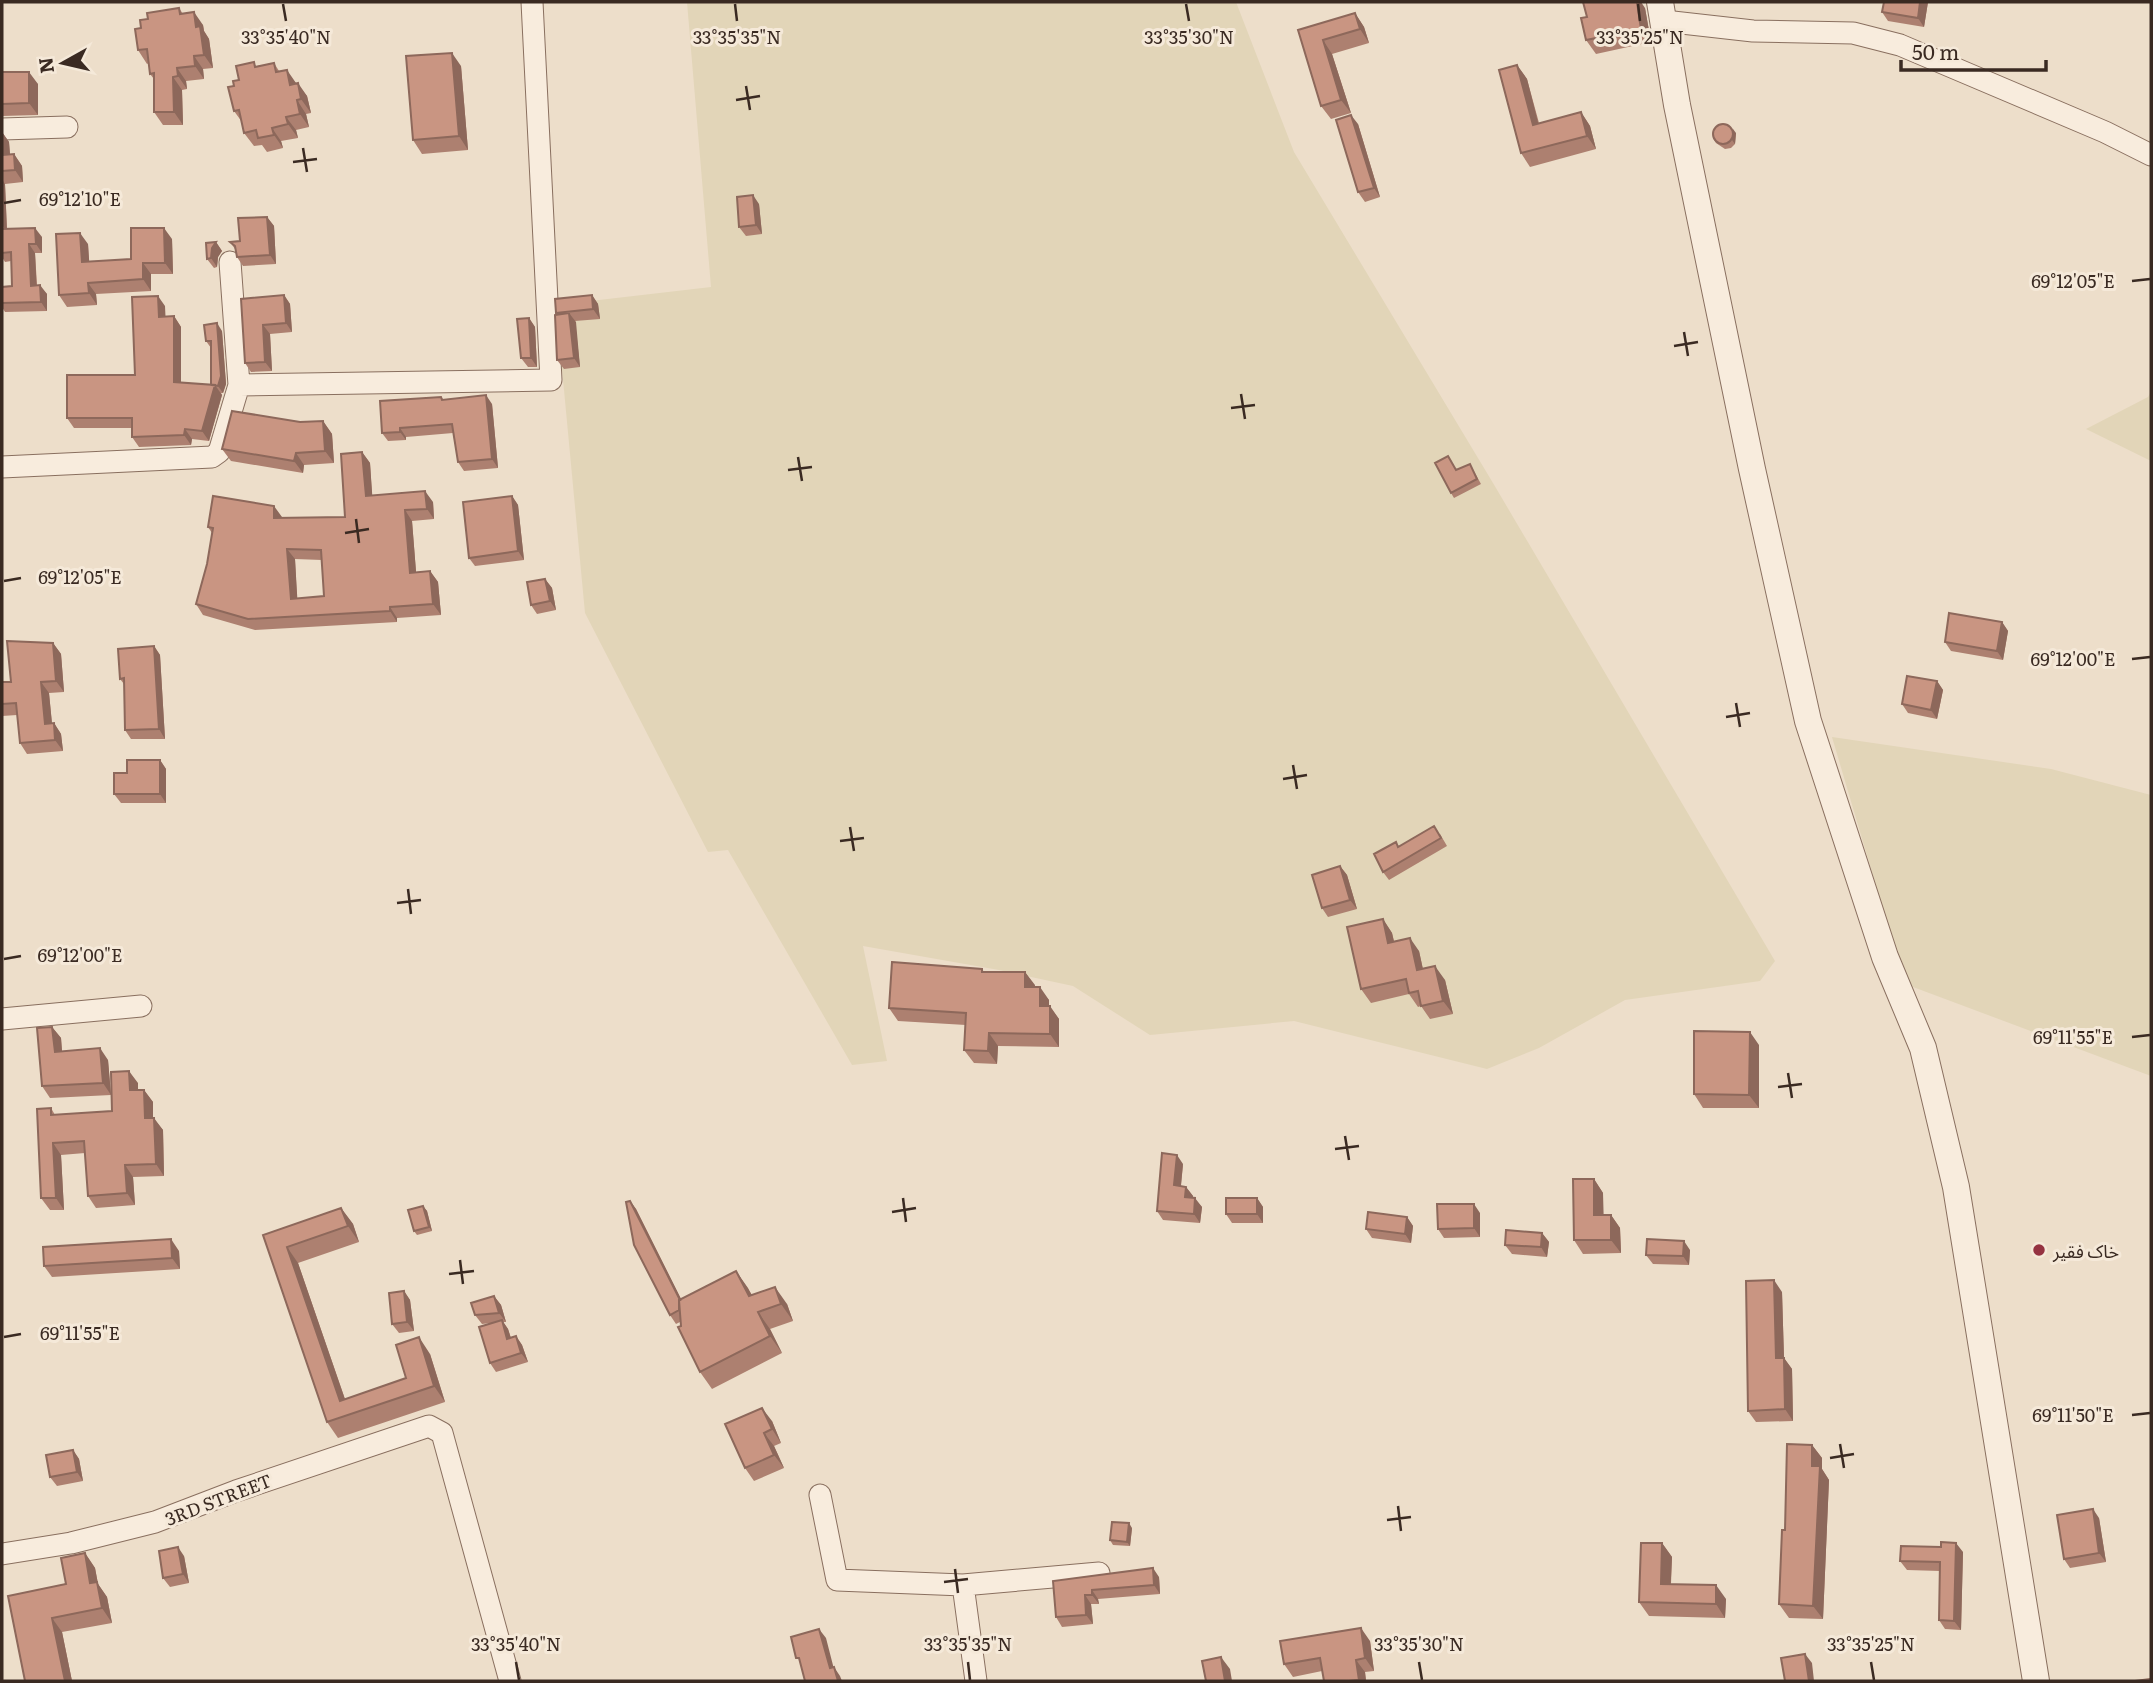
<svg xmlns="http://www.w3.org/2000/svg" width="2153" height="1683" viewBox="0 0 2153 1683" font-family="Literata,'Noto Sans Arabic',serif">
  <style>
    .farmland { fill: #e2d5b8 }
    .lines { fill: none; stroke-linecap: round; stroke-linejoin: round }
    .minor-casing { stroke: #896f5f; stroke-width: 23 }
    .tertiary-casing { stroke: #896f5f; stroke-width: 28 }
    .minor { stroke: #f8ecdd; stroke-width: 21 }
    .tertiary { stroke: #f8ecdd; stroke-width: 26 }
    .wall { fill: #ad8070; fill-rule: evenodd }
    .shaded-wall { fill: #8d685b }
    .building { fill: #c99582; stroke: #8d685b; stroke-width: 2; fill-rule: evenodd }
    .ticks { fill: none; stroke: #3a2a22; stroke-width: 2.5 }
    .poi-dot { fill: #953240; stroke: #f5e9d9; stroke-width: 2.5 }
    .labels { text-anchor: middle; dominant-baseline: central; stroke-width: 6; stroke-linejoin: round; paint-order: stroke }
    .poi-label { font-size: 18px; fill: #3a2a22; stroke: #f5e9d9; text-anchor: start }
    .street-label { font-size: 18px; fill: #3a2a22; stroke: #f5e9d9 }
    .ticks-label { font-size: 18px; text-anchor: middle; fill: #3a2a22; stroke: #f5e9d9; stroke-width: 6; stroke-linejoin: round; paint-order: stroke }
  </style>
  <rect width="100%" height="100%" fill="#eddeca"/>
  <path class="farmland" d="M687 2H1236L1294 152 1493 483 1775 961 1760 981 1625 1000 1539 1048 1487 1069 1294 1021 1150 1035 1073 986 999 970 863 946 887 1061 852 1065 728 850 708 852 585 613 556 305 711 287Z
    M2151 391V461L2086 429 2148 397Z
    M1832 737 2051 769 2151 795V1076L1905 984Z"/>
  <g class="lines">
    <g class="minor-casing">
      <path id="minor" d="M1664 21 1753 31 1853 33 1900 45 2105 132 2151 155
        M2 129 67 127
        M239 385 551 380 532 2
        M2 467 212 457 219 452 239 385 230 262
        M2 1019 141 1006
        M820 1495 837 1580 963 1585 1099 1573
        M2 1554 71 1543 155 1522 236 1491 429 1426 442 1433 510 1681
        M963 1585 976 1681"/>
    </g>
    <g class="tertiary-casing">
      <path id="tertiary" d="M1660 2 1677 105 1752 469 1808 721 1885 957 1923 1048 1956 1187 2036 1681"/>
    </g>
    <use href="#minor" class="minor"/>
    <use href="#tertiary" class="tertiary"/>
  </g>
  <path class="wall" d="M1928 2 1924 27 1888 21 1882 12Z
    M179 8 183 14 203 25 204 31 209 39 213 68 203 69 204 79 186 81 187 89 182 90 183 125H163L154 112V79L150 74 149 63 147 64 138 50 141 28 148 19Z
    M1645 8 1651 42 1596 54 1586 40Z
    M1355 13 1364 27 1369 43 1332 54 1351 113 1331 119 1321 106 1298 30Z
    M274 63 279 71 296 83 307 96 311 113 306 114 309 127 296 130 298 138 281 141 283 148 267 152 262 145 254 146 244 133 242 122 234 111V86L239 80 257 66Z
    M1517 65 1527 79 1539 123 1581 112 1590 126 1596 149 1530 167 1521 153Z
    M461 66 468 150 422 154 413 140Z
    M2 72 38 84V115L2 116Z
    M1358 124 1380 197 1365 202 1358 192Z
    M2 132 9 142 10 155 14 154 22 166 23 182 5 184 7 229 42 237V253H35L37 285 47 294V311L5 312 2 307V287L12 286 11 261 5 262 2 257Z
    M1736 133 1735 144 1731 148 1725 149 1716 143 1713 138Z
    M759 204 762 234 746 236 739 227Z
    M267 217 274 226 276 264 243 266 237 257 235 249 230 242 240 241Z
    M172 239 173 274H151V291L96 294 97 305 67 307 59 295 88 244 89 262 131 259Z
    M216 242 222 251 218 257 217 267 214 268 207 259Z
    M284 295 290 304 292 332 270 334 272 371 251 372 245 363 241 299Z
    M592 295 598 304 600 319 575 321 580 367 564 369 557 360V314L556 313Z
    M165 306V317L174 316 181 327V382L211 385V348L206 341 222 331 226 384 223 393H221L222 395 209 441 192 439 191 445 139 447 132 437V428H74L67 418 135 375Z
    M529 318 535 327 537 367H528L521 358Z
    M441 397 444 400 492 404 498 468 464 471 458 462 453 433 406 437V440L388 441 382 433Z
    M323 421 332 434 334 463 304 465 303 473 231 461 222 449 300 422Z
    M362 452 370 463 372 495 433 502 434 519 412 521 416 572 430 571 438 582 441 615 397 618V622L255 630 203 615 196 604 207 564 212 533 208 527 282 517V518L345 517ZM295 559 322 560 324 596 297 599Z
    M1448 456 1456 470 1470 464 1481 484 1454 498 1451 493Z
    M512 496 518 505 524 560 475 566 469 558Z
    M545 579 552 588 556 610 537 614 531 605Z
    M2002 622 2008 631 2003 660 1951 651 1945 642Z
    M53 643 61 654 64 692 49 693 52 723H54L61 734 63 751 27 754 20 743 17 715 2 716V682H11Z
    M154 646 160 655 165 739H131L125 730 124 684 120 679Z
    M1937 681 1943 690 1937 719 1908 713 1902 704Z
    M160 760 166 769V803H121L114 794Z
    M1440 834 1447 846 1389 880 1383 872 1396 842 1399 847Z
    M1340 866 1347 875 1357 909 1328 917 1322 908Z
    M1383 919 1392 933 1394 941 1419 951 1423 969 1445 980 1453 1014 1430 1019 1421 1006 1418 1007 1409 994 1371 1003 1361 989Z
    M982 969 984 972H1025L1035 987 1049 1000V1006L1059 1019V1047L998 1046 997 1064 974 1063 964 1050 966 1025 898 1021 889 1008Z
    M52 1027 61 1038 62 1052 108 1060 111 1095 50 1098 42 1086Z
    M1759 1045V1108H1703L1694 1094Z
    M138 1083V1090H144L153 1102V1118L163 1130 164 1176 133 1177 135 1205 96 1208 88 1196 85 1153 61 1155 64 1210H50L41 1198 51 1108 55 1115 112 1111Z
    M1183 1164 1181 1186 1186 1187 1193 1196V1198L1202 1207 1200 1223 1163 1220 1157 1211Z
    M1594 1179 1603 1193V1215H1611L1620 1228 1621 1253 1583 1254 1574 1240Z
    M1257 1198 1263 1207V1223H1232L1226 1214Z
    M630 1201 636 1209 681 1299 736 1271 752 1295 787 1304 793 1321 770 1329 782 1353 712 1389 700 1372 680 1322 676 1324 670 1315Z
    M423 1206 427 1211 432 1231 417 1235 414 1231Z
    M341 1208 353 1224 359 1242 298 1263 345 1399 406 1378 430 1354 445 1402 338 1438 327 1422 263 1235Z
    M1480 1213V1237L1444 1238 1438 1229Z
    M1407 1217 1413 1226 1411 1243 1372 1238 1366 1229Z
    M1542 1233 1549 1242 1547 1257 1512 1254 1505 1245Z
    M1690 1250 1689 1265 1653 1264 1646 1255Z
    M179 1251 180 1269 52 1277 44 1266Z
    M404 1291 410 1300 414 1331 399 1333 392 1324Z
    M1782 1292 1784 1358 1792 1369 1793 1421 1756 1422 1748 1411Z
    M494 1296 501 1305 506 1322H503L508 1329 511 1338 516 1336 522 1345 528 1362 496 1372 490 1363 491 1323 482 1324 475 1315Z
    M772 1421 781 1443 774 1446 784 1468 754 1481 745 1468 725 1424Z
    M1812 1445 1822 1458V1469L1829 1480 1823 1619 1789 1618 1779 1604 1785 1530Z
    M73 1450 79 1459 83 1481 57 1486 50 1477Z
    M2099 1518 2106 1562 2070 1568 2064 1559Z
    M1132 1528 1130 1546 1113 1545 1110 1540Z
    M1662 1543 1672 1557 1671 1584 1726 1599 1725 1618 1649 1616 1639 1602Z
    M1941 1547 1963 1552 1961 1630 1945 1629 1939 1620 1940 1571 1907 1570 1900 1561Z
    M85 1553 95 1568 98 1584 107 1597 112 1623 62 1632 72 1681H25L66 1584Z
    M184 1556 189 1583 170 1587 163 1578Z
    M1159 1577 1160 1594 1098 1599 1099 1604H1091L1093 1624 1062 1627 1056 1617 1053 1581Z
    M1370 1641 1374 1671 1365 1672 1366 1681H1324L1322 1671 1293 1677 1284 1664Z"/>
  <path class="shaded-wall" d="M1637 2H1641L1645 8 1651 42 1641 29Z
    M1920 2H1928L1924 27 1918 18Z
    M194 12 203 25 204 31 209 39 213 68 204 55 196 27Z
    M1355 13 1364 27 1369 43 1360 29Z
    M1323 40 1332 54 1351 113 1341 100Z
    M452 53 461 66 468 150 459 136Z
    M194 56 203 69 204 79 195 66Z
    M1517 65 1527 79 1542 138 1533 125Z
    M177 68 186 81 187 89 178 76Z
    M287 70 296 83 290 85Z
    M29 72 38 84V115L29 103Z
    M173 77 182 90 183 125 174 112Z
    M298 83 307 96 311 113 301 99Z
    M297 100 306 114 309 127 300 114Z
    M1581 112 1590 126 1596 149 1587 136Z
    M1351 115 1358 124 1380 197 1374 188Z
    M286 117 296 130 298 138 288 124Z
    M272 128 281 141 283 148 274 135Z
    M1733 129 1736 133 1735 144 1732 140Z
    M2 132 9 142 11 167 3 155Z
    M14 154 22 166 23 182 15 170Z
    M2 179 5 184 7 233 2 225Z
    M753 195 759 204 762 234 756 225Z
    M267 217 274 226 276 264 270 255Z
    M35 228 42 237V253L36 244Z
    M164 228 172 239 173 274 165 263Z
    M80 233 88 244 90 273 82 262Z
    M216 242 222 251 218 257 217 267 211 258 212 248Z
    M29 244 35 253 37 295 31 286Z
    M143 263 151 274V291L143 279Z
    M88 283 96 294 97 305 89 293Z
    M40 285 47 294V311L41 302Z
    M284 295 290 304 292 332 286 323Z
    M592 295 598 304 600 319 593 309Z
    M158 296 165 306 166 327 159 317Z
    M569 313 576 322 580 367 574 358Z
    M174 316 181 327V392L174 382Z
    M529 318 535 327 537 367 531 358Z
    M217 323 222 331 226 384 223 393 218 386Z
    M263 325 270 334 272 371 265 362Z
    M215 385 222 395 209 441 202 431Z
    M486 395 492 404 498 468 492 459Z
    M323 421 332 434 334 463 325 451Z
    M400 428 406 437V440L400 432Z
    M185 429 192 439 191 445 184 435Z
    M362 452 370 463 373 506 366 496Z
    M296 453 304 465 303 473 294 461Z
    M425 491 433 502 434 519 427 509Z
    M512 496 518 505 524 560 518 551Z
    M274 506 282 517V529L274 518Z
    M405 510 412 521 417 584 410 573Z
    M287 549 295 559 298 610 291 599Z
    M430 571 438 582 441 615 433 604Z
    M545 579 552 588 556 610 550 601Z
    M390 607 397 618V622L390 611Z
    M2002 622 2008 631 2003 660 1997 651Z
    M53 643 61 654 64 692 56 681Z
    M154 646 160 655 165 739 159 729Z
    M1937 681 1943 690 1937 719 1931 710Z
    M41 682 49 693 53 735 45 724Z
    M54 723 61 734 63 751 55 740Z
    M160 760 166 769V803L160 794Z
    M1340 866 1347 875 1357 909 1350 900Z
    M1383 919 1392 933 1397 956 1388 943Z
    M1410 938 1419 951 1426 984 1417 970Z
    M1435 966 1445 980 1453 1014 1443 1001Z
    M1025 972 1035 985 1034 1000 1025 987Z
    M1040 987 1049 1000V1019L1040 1006Z
    M1050 1006 1059 1019V1047L1050 1034Z
    M52 1027 61 1038 63 1064 55 1052Z
    M1750 1032 1759 1045V1108L1749 1095Z
    M989 1033 998 1046 997 1064 988 1051Z
    M100 1048 108 1060 111 1095 103 1083Z
    M129 1071 138 1083V1102L130 1090Z
    M144 1090 153 1102V1130L145 1118Z
    M154 1118 163 1130 164 1176 156 1164Z
    M53 1143 61 1155 64 1210 56 1198Z
    M1177 1155 1183 1164 1180 1194 1174 1185Z
    M125 1165 133 1177 135 1205 127 1193Z
    M1594 1179 1603 1193 1604 1228 1594 1215Z
    M1186 1187 1193 1196 1192 1206 1185 1197Z
    M1195 1198 1202 1207 1200 1223 1194 1214Z
    M1257 1198 1263 1207V1223L1257 1214Z
    M630 1201 636 1209 690 1317 684 1308Z
    M1474 1204 1480 1213V1237L1474 1228Z
    M423 1206 427 1211 432 1231 429 1227Z
    M341 1208 353 1224 359 1242 348 1226Z
    M1611 1215 1620 1228 1621 1253 1611 1240Z
    M1407 1217 1413 1226 1411 1243 1405 1234Z
    M1542 1233 1549 1242 1547 1257 1541 1247Z
    M171 1239 179 1251 180 1269 172 1258Z
    M1684 1241 1690 1250 1689 1265 1683 1256Z
    M287 1247 298 1263 350 1414 340 1401Z
    M736 1271 748 1288 761 1313 749 1296Z
    M1774 1280 1782 1292 1784 1358 1792 1369 1793 1421 1785 1409 1776 1358Z
    M775 1287 787 1304 793 1321 781 1304Z
    M404 1291 410 1300 414 1331 407 1322Z
    M494 1296 501 1305 506 1322 499 1313Z
    M758 1312 770 1329 782 1353 770 1336Z
    M502 1320 508 1329 514 1348 507 1339Z
    M516 1336 522 1345 528 1362 521 1353Z
    M419 1337 430 1354 445 1402 434 1386Z
    M762 1408 772 1421 781 1443 772 1429Z
    M764 1433 774 1446 784 1468 774 1455Z
    M1812 1445 1822 1458V1469L1829 1480 1823 1619 1813 1606Z
    M73 1450 79 1459 83 1481 77 1472Z
    M2093 1509 2099 1518 2106 1562 2099 1553Z
    M1129 1523 1132 1528 1130 1546 1127 1542Z
    M1662 1543 1672 1557 1670 1598 1661 1584Z
    M1956 1543 1963 1552 1961 1630 1954 1621Z
    M178 1547 184 1556 189 1583 183 1574Z
    M85 1553 95 1568 98 1584 107 1597 112 1623 102 1608 90 1583Z
    M1153 1568 1159 1577 1160 1594 1154 1585Z
    M1716 1585 1726 1599 1725 1618 1716 1604Z
    M1092 1590 1098 1599 1099 1604 1092 1595Z
    M1085 1595 1091 1604 1093 1624 1086 1615Z
    M52 1618 62 1632 72 1681H65Z
    M1361 1628 1370 1641 1374 1671 1365 1658Z
    M819 1629 826 1638 836 1677 830 1668Z
    M1805 1654 1812 1663 1814 1681H1809Z
    M1221 1657 1230 1669 1232 1681H1225Z
    M1356 1660 1365 1672 1366 1681H1360L1359 1680Z
    M834 1667 840 1676 842 1681H838Z"/>
  <path class="building" d="M1583 2H1637L1641 29 1586 40 1581 18 1587 17Z
    M1884 2H1920L1918 18 1882 12Z
    M179 8 180 14 194 12 196 27 200 26 204 55 194 56 195 66 177 68 178 76 173 77 174 112H154V73L150 74 147 49 138 50 135 29 141 28 140 20 148 19 147 13Z
    M1355 13 1360 29 1323 40 1341 100 1321 106 1298 30Z
    M452 53 459 136 413 140 406 56Z
    M254 62 255 67 274 63 276 72 287 70 290 85 298 83 301 99 297 100 300 114 286 117 288 124 272 128 274 135 258 138 256 130 244 133 239 110 234 111 228 87 234 86 233 81 239 80 236 66Z
    M1517 65 1533 125 1581 112 1587 136 1521 153 1499 70Z
    M2 72H29V103L2 104Z
    M1351 115 1374 188 1358 192 1336 120Z
    M1713 134a10 10 0 1 1 20 0a10 10 0 1 1-20 0Z
    M2 141 3 155 14 154 15 170 2 171Z
    M753 195 756 225 739 227 737 197Z
    M267 217 270 255 237 257 235 246 230 242 240 241 238 218Z
    M35 228 36 244H29L31 286 40 285 41 302 2 303V287L12 286 11 252 2 253V229Z
    M131 228H164L165 263H143V279L88 283 89 293 59 295 56 234 80 233 82 262 131 259Z
    M216 242 212 248 211 258 207 259 206 243Z
    M284 295 286 323 263 325 265 362 245 363 241 299Z
    M592 295 593 309 556 313 555 299Z
    M158 296 159 317 174 316V382L215 385 202 431 185 429 184 435 132 437V418H67V375H135L132 297Z
    M569 313 574 358 557 360 555 315Z
    M529 318 531 358H521L517 319Z
    M217 323 221 376 218 386 211 385V341H206L204 325Z
    M486 395 492 459 458 462 452 424 400 428V432L382 433 380 401 441 397 442 400Z
    M232 411 300 422 323 421 325 451 296 453 294 461 222 449Z
    M362 452 366 496 425 491 427 509 405 510 410 573 430 571 433 604 390 607V611L248 619 196 604 207 564 213 528 208 527 213 496 274 506V518L345 517 341 454ZM287 549 321 550 324 596 291 599Z
    M1448 456 1456 470 1470 464 1477 479 1451 493 1435 463Z
    M512 496 518 551 469 558 463 502Z
    M545 579 550 601 531 605 527 582Z
    M1949 613 2002 622 1997 651 1945 642Z
    M7 641 53 643 56 681 41 682 45 724 54 723 55 740 20 743 16 703 2 704V682H11Z
    M154 646 159 729 125 730 124 678 120 679 118 649Z
    M1907 676 1937 681 1931 710 1902 704Z
    M127 760H160V794H114V773H127Z
    M1434 826 1441 838 1383 872 1374 854 1396 842 1398 847Z
    M1340 866 1350 900 1322 908 1312 875Z
    M1383 919 1388 943 1410 938 1417 970 1435 966 1443 1001 1421 1006 1418 991 1409 993 1406 979 1361 989 1347 927Z
    M892 962 982 969V972H1025V987H1040V1006H1050V1034L989 1033 988 1051 964 1050 966 1013 889 1008Z
    M52 1027 55 1052 100 1048 103 1083 42 1086 37 1028Z
    M1694 1031 1750 1032 1749 1095 1694 1094Z
    M129 1071 130 1090H144L145 1118H154L156 1164 125 1165 127 1193 88 1196 84 1141 53 1143 56 1198H41L37 1109 51 1108V1115L112 1111 111 1072Z
    M1162 1153 1177 1155 1174 1185 1186 1187 1185 1197 1195 1198 1194 1214 1157 1211Z
    M1573 1179H1594V1215H1611V1240H1574Z
    M1226 1198H1257V1214H1226Z
    M630 1201 680 1300H679V1310L670 1315 634 1245 626 1202Z
    M1437 1204H1474V1228L1438 1229Z
    M423 1206 429 1227 414 1231 408 1210Z
    M341 1208 348 1226 287 1247 340 1401 406 1378 396 1345 419 1337 434 1386 327 1422 263 1235Z
    M1368 1212 1407 1217 1405 1234 1366 1229Z
    M1506 1230 1542 1233 1541 1247 1505 1245Z
    M171 1239 172 1258 44 1266 43 1247Z
    M1647 1239 1684 1241 1683 1256 1646 1255Z
    M736 1271 749 1296 775 1287 781 1304 758 1312 770 1336 700 1372 678 1327 681 1326 679 1300Z
    M1774 1280 1776 1358H1784L1785 1409 1748 1411 1746 1281Z
    M404 1291 407 1322 392 1324 389 1293Z
    M494 1296 499 1313 475 1315 471 1303Z
    M502 1320 507 1339 516 1336 521 1353 490 1363 479 1327Z
    M762 1408 772 1429 764 1433 774 1455 745 1468 725 1424Z
    M1787 1444 1812 1445V1466H1820L1813 1606 1779 1604 1782 1530H1785Z
    M73 1450 77 1472 50 1477 46 1455Z
    M2093 1509 2099 1553 2064 1559 2057 1515Z
    M1112 1522 1129 1523 1127 1542 1110 1540Z
    M1941 1542 1956 1543 1954 1621 1939 1620 1940 1562 1900 1561 1901 1546 1941 1547Z
    M1641 1543H1662L1661 1584 1716 1585V1604L1639 1602Z
    M178 1547 183 1574 163 1578 159 1551Z
    M85 1553 90 1583 97 1582 102 1608 52 1618 65 1681H25L8 1596 66 1584 61 1558Z
    M1153 1568 1154 1585 1092 1590V1595H1085L1086 1615 1056 1617 1053 1581Z
    M1361 1628 1365 1658 1356 1660 1359 1680 1349 1681H1324L1320 1658 1284 1664 1280 1641Z
    M819 1629 830 1668 834 1667 838 1681H805L799 1658H796L791 1637Z
    M1805 1654 1809 1681H1785L1781 1658Z
    M1221 1657 1225 1681H1206L1202 1661Z
    M2151 1679V1681H2135Z"/>
  <path class="ticks" d="M283 4 286 21M735 4 737 21M1186 4 1189 21M1638 4 1640 21M746 86 750 110M736 100 760 96M303 148 307 172M293 162 317 159M4 203 21 200M2132 281 2150 279M1684 332 1688 356M1674 346 1698 342M1241 394 1245 419M1231 408 1255 405M798 457 802 481M788 470 812 467M356 519 359 543M345 533 369 529M4 581 21 578M2132 659 2150 657M1736 703 1740 727M1726 717 1750 713M1293 765 1297 789M1283 779 1307 775M850 827 854 851M840 841 864 838M408 889 411 914M397 903 421 900M4 959 21 956M2132 1037 2150 1035M1788 1073 1792 1098M1778 1087 1802 1084M1345 1136 1349 1160M1335 1149 1359 1146M903 1198 906 1222M892 1212 916 1208M460 1260 463 1284M449 1274 474 1271M4 1337 21 1334M2132 1415 2150 1413M1840 1444 1844 1468M1830 1458 1854 1454M1398 1506 1401 1531M1387 1520 1411 1517M955 1569 958 1593M944 1582 968 1579M516 1662 519 1680M968 1662 970 1680M1419 1662 1422 1680M1871 1662 1874 1680"/>
  <circle class="poi-dot" cx="2039" cy="1250" r="7"/>
  <g class="labels">
    <g class="poi-label">
      <text x="2053" y="1250">خاک فقیر</text>
    </g>
    <g class="street-label">
      <text transform="translate(218 1499) rotate(-21)">3RD STREET</text>
    </g>
  </g>
  <g class="ticks-label">
    <text x="286" y="44">33°35'40"N</text>
    <text x="737" y="44">33°35'35"N</text>
    <text x="1189" y="44">33°35'30"N</text>
    <text x="1640" y="44">33°35'25"N</text>
    <text x="80" y="206">69°12'10"E</text>
    <text x="2073" y="288">69°12'05"E</text>
    <text x="80" y="584">69°12'05"E</text>
    <text x="2073" y="666">69°12'00"E</text>
    <text x="80" y="962">69°12'00"E</text>
    <text x="2073" y="1044">69°11'55"E</text>
    <text x="80" y="1340">69°11'55"E</text>
    <text x="2073" y="1422">69°11'50"E</text>
    <text x="516" y="1651">33°35'40"N</text>
    <text x="968" y="1651">33°35'35"N</text>
    <text x="1419" y="1651">33°35'30"N</text>
    <text x="1871" y="1651">33°35'25"N</text>
  </g>
  <rect width="2153" height="1683" fill="none" stroke="#3a2a22" stroke-width="7"/>
  <g transform="translate(63 63) rotate(262)" stroke="#f5e9d9" stroke-width="5" paint-order="stroke">
  <path d="M0-5L12 26L0 18L-12 26Z" fill="#3a2a22"/>
  <text y="-10" font-size="19" font-weight="bold" text-anchor="middle" fill="#3a2a22">N</text>
  </g>
  <path d="M1901 60v10h145v-10" fill="none" stroke="#3a2a22" stroke-width="3.5"/>
  <text x="1912" y="60" font-size="21" fill="#3a2a22" stroke="#f5e9d9" stroke-width="5" paint-order="stroke">50 m</text>
</svg>
